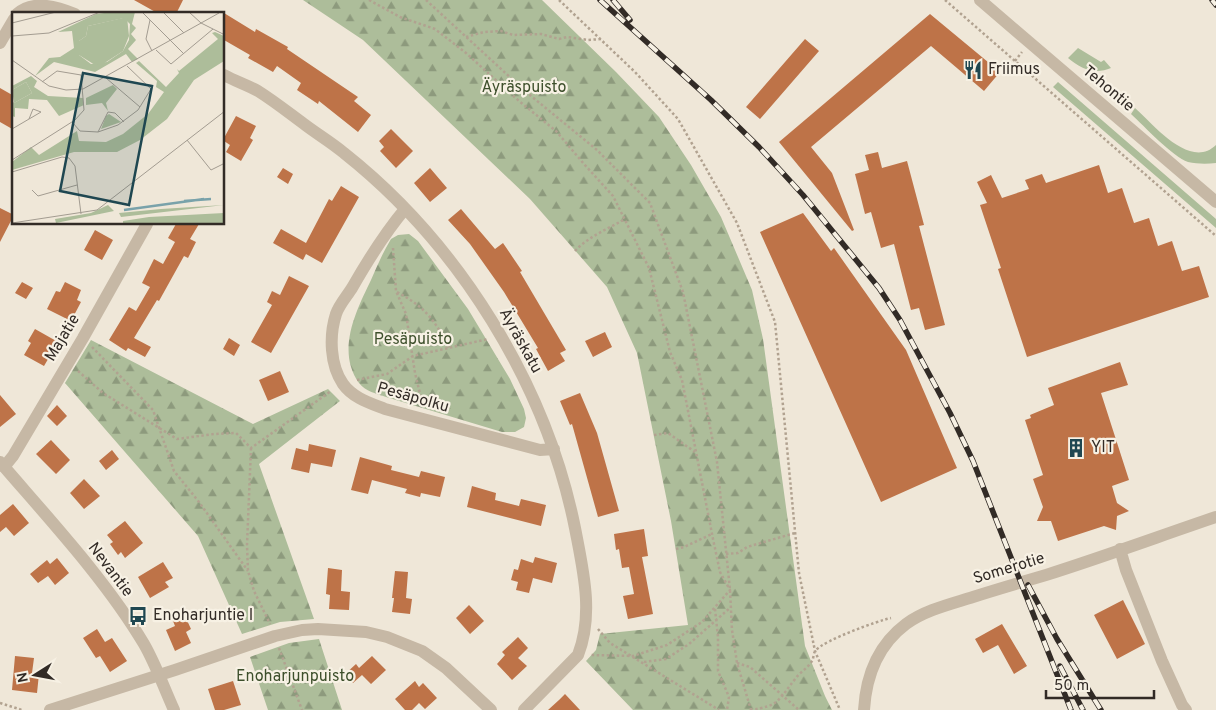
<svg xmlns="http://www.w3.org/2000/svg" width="1216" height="710" viewBox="0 0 1216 710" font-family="Overpass,sans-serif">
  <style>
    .grass { fill: #adbd9a }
    .forest { fill: url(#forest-firs) }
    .building { fill: #be7348 }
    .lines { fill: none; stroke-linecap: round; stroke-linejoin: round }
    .path { stroke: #b1a290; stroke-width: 2.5; stroke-dasharray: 2.5 2.5; stroke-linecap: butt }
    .minor { stroke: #c6b8a5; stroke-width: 12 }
    .rail-casing { stroke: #322b26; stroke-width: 5.5 }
    .rail { stroke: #f7f1e4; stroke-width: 4; stroke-dasharray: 11; stroke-linecap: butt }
    .labels { text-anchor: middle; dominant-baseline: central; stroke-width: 4.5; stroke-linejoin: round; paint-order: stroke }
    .poi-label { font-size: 16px; fill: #322b26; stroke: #f7f1e4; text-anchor: start }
    .park-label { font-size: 16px; fill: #3d4f2b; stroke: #f7f1e4 }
    .street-label { font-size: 16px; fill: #322b26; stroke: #f7f1e4 }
    .inset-river { fill: none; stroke: #79a2aa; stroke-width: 2.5 }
    .inset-road { fill: none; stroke: #a39c91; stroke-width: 1 }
    .view { fill: #1f4751; fill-opacity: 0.15; stroke: #1f4751; stroke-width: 2.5 }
    .inset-edge { fill: none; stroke: #322b26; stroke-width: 2.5 }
  </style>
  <defs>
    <pattern id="forest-firs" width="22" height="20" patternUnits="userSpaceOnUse" patternTransform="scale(1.25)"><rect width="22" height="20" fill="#adbd9a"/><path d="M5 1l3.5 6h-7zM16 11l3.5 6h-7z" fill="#8d9a7d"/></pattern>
  </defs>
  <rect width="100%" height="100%" fill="#efe7d8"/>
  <path class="grass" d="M1078 48 1101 62 1104 60 1111 68C1095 75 1081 69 1068 58Z
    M1058 82 1216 219V228L1053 87Z
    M1135 108C1154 125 1190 170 1216 145V163C1207 164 1197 164 1188 162 1173 157 1144 126 1131 114Z"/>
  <path class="forest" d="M303 0H542L616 72 659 117 691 165 721 217 752 290 763 339 805 646 825 696 832 710H633L586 661 596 650 600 634 688 625 671 521 637 353 607 287 530 199 363 40Z
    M409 234 418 241 468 309 510 379 524 409 526 418 524 427 515 432H502L386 397C377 394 365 391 359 383 336 351 356 311 371 280 377 266 383 252 391 239L398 235Z
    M91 340 253 424 328 389 340 401 259 464 314 619 280 622 242 634 198 536 65 383Z
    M319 639 342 710H268L250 657 289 643Z"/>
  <path class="building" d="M134 0H183L176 14H159Z
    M224 13 255 32 256 29 288 47 287 49 358 97 354 101 371 115 358 132 319 101 318 104 297 90 301 83 277 66 273 72 248 58 250 55 224 40Z
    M930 14 1000 72 984 91 931 46 811 147 832 173 854 230 852 231 779 142Z
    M805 39 819 51 760 119 746 107Z
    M0 88 14 96V130L0 122Z
    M236 116 256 126 250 138 253 140 241 161 226 152 230 145 224 141V138Z
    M391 129 413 151 396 168 380 151 384 147 379 141Z
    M878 152 882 168 907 161 924 225 919 226 945 325 925 330 919 308 911 310 894 244 881 248 871 212 865 214 855 174 869 170 865 155Z
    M1099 165 1108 193 1122 188 1134 223 1149 218 1158 246 1172 241 1182 271 1199 266 1209 297 1027 357 998 269 1001 268 980 205 987 203 977 182 991 175 1002 198 1029 189 1025 180 1042 174 1046 183Z
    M283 168 293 174 288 184 277 177Z
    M430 168 447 188 430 202 414 183Z
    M341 186 359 197 322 263 306 254 303 260 273 243 281 229 306 243 329 199 332 201Z
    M0 208 14 215 0 242Z
    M461 209 495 249 503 243 522 271 520 272 566 350 560 353 565 361 548 371 536 349 538 348 504 292 470 244 448 220Z
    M803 213 831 251 834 248 906 350 957 468 881 502 760 232Z
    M176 224H199L190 239 196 242 188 258 184 256 159 301 157 300 134 338 151 347 145 357 128 348 126 351 109 340 129 307 136 311 150 287 142 283 154 259 163 264 175 242 168 238Z
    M95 230 113 240 102 260 84 250Z
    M289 276 309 286 271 353 251 342 272 305 267 302 272 291 280 295Z
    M22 282 33 288 26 299 15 293Z
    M65 282 81 290 77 300 81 302 71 321 47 309 56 291 60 292Z
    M35 329 58 342 44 366 24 355 31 343 28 341Z
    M605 332 612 347 593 357 585 341Z
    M229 338 240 345 234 356 223 349Z
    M1120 362 1128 385 1101 393 1129 480 1112 486 1117 503 1129 511 1117 516 1116 530 1104 526 1058 541 1051 521H1037L1043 507 1033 479 1043 475 1025 420 1031 418 1030 415 1054 405 1048 388Z
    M280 371 289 392 268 401 259 380Z
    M580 393 597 433 619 511 598 517 572 424 570 425 560 401Z
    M0 395 16 414 0 427Z
    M57 405 67 416 57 426 47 416Z
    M51 440 70 460 56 474 36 454Z
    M309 444 336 450 332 467 311 463 309 473 291 469 296 448 308 451Z
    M112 450 119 459 106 470 99 461Z
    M360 457 392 466 391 470 419 477 421 471 445 477 440 497 421 493 420 497 405 493 407 489 372 480 368 494 351 490Z
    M84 479 100 496 84 509 70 493Z
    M472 486 496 493 495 500 519 506 521 499 546 505 541 526 467 507Z
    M13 504 29 523 14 536 6 527 0 532V515Z
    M125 521 143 543 125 558 121 552 118 555 110 544 113 542 107 535Z
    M644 529 648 556 642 557 653 614 628 619 623 596 634 594 629 567 622 568 619 549 616 550 614 534Z
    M535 557 557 563 552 583 533 578 529 593 516 590 518 582 511 580 514 569 518 570 521 559 533 563Z
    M57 558 69 573 55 585 48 576 38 583 30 574 47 560 50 564Z
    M163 562 173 578 165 582 169 587 150 598 138 577Z
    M328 568 342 570 341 591 350 592 349 610 329 609 330 595 326 594Z
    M395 571 408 572 406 598 412 599 410 614 392 612 394 598H392Z
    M1123 600 1145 644 1117 659 1094 615Z
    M469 605 484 621 470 634 456 618Z
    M185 616 191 629 186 632 191 643 175 651 166 630 175 626 173 621Z
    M1002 624 1027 666 1014 674 998 645 983 653 975 639Z
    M97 629 105 642 112 638 127 661 110 672 100 656 96 658 83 638Z
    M518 637 528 648 518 658 527 666 512 680 497 664 505 655 502 652Z
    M15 656 34 658 32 673 39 674 37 693 12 690Z
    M372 656 386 670 371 684 362 675 353 683 345 674 356 664 359 668Z
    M233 681 241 705 224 710H215L208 689Z
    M415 681 419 687 423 683 437 698 425 709 419 703 412 710H405L395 699Z
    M565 694 580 710H548L559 700Z"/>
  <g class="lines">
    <path class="path" d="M369 0 400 17 435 29 466 53 519 101 556 131 584 164 613 196 649 268 670 352 682 380 713 539 720 572 730 590 702 622 667 645 633 656 591 655
      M426 0 525 91 597 150 650 203 683 292 717 462 730 590 732 630 737 663 751 710
      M559 0 635 72 678 119 737 223 775 322 799 573 815 651 840 710
      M945 0 1216 236
      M466 37 484 32 501 31 513 35 541 34 559 39 567 37 588 40 602 39
      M1015 61 1022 52
      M393 248 396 291 406 314 415 373 422 402 421 406
      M575 251C589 236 608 229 625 219
      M397 292C425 307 435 320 449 348
      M92 347 153 410 174 471 199 502 248 571
      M78 371 103 393 177 439 214 434 236 433 251 448 331 391
      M357 380 387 374 413 356 488 339
      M654 435 668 433 695 452
      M251 448 247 545 248 571 254 591 270 624
      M676 549 684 547 712 534
      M726 554 738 553 747 547 795 533
      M715 609 718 637V671L729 697 727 710
      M598 629 610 643 719 710
      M279 648 302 710
      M644 662 666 659 689 644 731 607
      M737 663 750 667 799 710
      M0 703 22 710
      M750 710C780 706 778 700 796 678 800 672 808 668 812 661 814 658 813 653 816 650 825 640 877 621 891 618"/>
    <path class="minor" d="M980 0 1216 202
      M17 14C32 0 55 6 75 14
      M0 43 14 19
      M224 75C235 81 247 85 258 91 274 101 289 113 304 124 317 134 331 142 344 153 459 244 546 384 575 528 583 570 594 614 578 655L524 710
      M405 209C384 234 368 260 352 288 347 296 339 305 336 314 329 336 330 365 343 384 353 398 370 403 385 409L540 450 554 449
      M0 462C49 519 106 580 144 644 156 665 164 688 174 710
      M4 467 13 456 83 338 147 224
      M1120 549 1126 570 1162 661 1182 705 1186 710
      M50 710 175 670 275 636 302 630 318 629 366 632 387 637 422 651 446 668 491 710
      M864 710C866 676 878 645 906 624 925 610 951 604 973 597 998 589 1022 582 1046 575 1103 557 1160 536 1216 517"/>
    <g class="rail-casing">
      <path id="rail" d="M600 0 711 100 759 147 803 195 879 288 900 320 950 413 973 461 1071 710
        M613 0 630 20
        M1212 0 1216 5
        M1028 585 1057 639 1101 710
        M1060 666 1083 710"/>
    </g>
    <use href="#rail" class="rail"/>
  </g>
  <defs>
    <g id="restaurant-bare" transform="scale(1.5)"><path d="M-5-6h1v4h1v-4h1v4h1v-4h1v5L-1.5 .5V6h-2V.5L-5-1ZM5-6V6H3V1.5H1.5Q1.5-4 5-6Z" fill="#1f4751" stroke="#f7f1e4" stroke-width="2.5" paint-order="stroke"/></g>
    <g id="building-bare" transform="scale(1.5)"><path d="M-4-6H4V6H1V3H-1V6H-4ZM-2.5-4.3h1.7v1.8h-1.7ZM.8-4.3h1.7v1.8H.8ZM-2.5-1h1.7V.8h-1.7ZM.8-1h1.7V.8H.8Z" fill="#1f4751" stroke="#f7f1e4" stroke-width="2.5" paint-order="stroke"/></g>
    <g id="bus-bare" transform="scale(1.5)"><path d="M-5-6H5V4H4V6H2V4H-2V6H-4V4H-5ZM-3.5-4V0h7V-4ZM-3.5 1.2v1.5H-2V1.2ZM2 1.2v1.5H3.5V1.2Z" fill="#1f4751" stroke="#f7f1e4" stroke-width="2.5" paint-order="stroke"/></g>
  </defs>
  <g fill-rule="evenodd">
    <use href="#restaurant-bare" x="973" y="70"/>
    <use href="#building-bare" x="1076" y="448"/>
    <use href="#bus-bare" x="138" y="616"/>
  </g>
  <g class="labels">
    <g class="poi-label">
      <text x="988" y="70">Friimus</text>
      <text x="1091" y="448">YIT</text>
      <text x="153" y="616">Enoharjuntie I</text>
    </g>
    <g class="park-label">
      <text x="524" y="88">Äyräspuisto</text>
      <text x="413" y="340">Pesäpuisto</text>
      <text x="295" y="677">Enoharjunpuisto</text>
    </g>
    <g class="street-label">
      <text transform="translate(1108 89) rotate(40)">Tehontie</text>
      <text transform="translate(63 338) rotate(-59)">Majatie</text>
      <text transform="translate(520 341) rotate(61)">Äyräskatu</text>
      <text transform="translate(413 398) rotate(16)">Pesäpolku</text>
      <text transform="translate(1009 569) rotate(-17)">Somerotie</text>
      <text transform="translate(110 570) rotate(53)">Nevantie</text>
    </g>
  </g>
  <g transform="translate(12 12)">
    <rect width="212" height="212" fill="#efe7d8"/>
    <path d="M14 70 20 81 2 91 0 78ZM96 193 102 199 44 211 43 207 79 201ZM212 193 109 205 107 201 149 197ZM212 201V212L111 213V209L137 205Z" fill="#adbd9a"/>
    <path d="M100 0H123L120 12 124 16 119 22 124 28 116 37 126 47 120 50 114 42 83 60 42 50 23 64 37 46 48 45 62 36 60 19 46 20 84 2ZM112 6 118 12 117 28 111 39 95 50 79 52 67 43V29L74 24 76 14ZM203 20 212 24V49L182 68 155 107 128 128 105 140H62L0 158V150L19 135 27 143 65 119 67 129 94 130 111 122 136 102 152 80 144 75 145 69 124 51 127 49 154 75 167 61 165 57 167 59 206 27 200 21ZM19 64 25 69 22 75 36 84 71 86 72 93 47 104 35 88 17 87 16 97 3 96V105L0 104V88L2 91 20 81 14 70 0 78V74ZM101 73 105 77 94 91 96 99 90 91 74 93V86ZM97 102 109 110 89 117 94 104Z" fill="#adbd9a" fill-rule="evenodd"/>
    <path d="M115 5 117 24 111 39 91 52 83 53 67 43V29L74 24 76 14Z" fill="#adbd9a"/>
    <path class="inset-river" d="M172 189 199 187M112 198 192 187"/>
    <path class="inset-road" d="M130 0 172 42M151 0 172 21M177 0 189 11 213 23M138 8 134 27 140 39M0 11 44 0M0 24 37 21 88 0M144 38 159 52 201 17M0 48 37 74 54 78 71 77 207 1M94 66 128 95M60 110 68 119 86 120 106 113 126 98 139 77 115 54M0 117 29 100 21 97 17 107M86 120 96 100 103 101 112 110M175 128 199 158 213 151M0 148 63 108 72 98 69 63 45 59 30 70M0 160 50 145 57 146 63 154 69 202M20 178 26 184 65 173M0 211 85 198 213 99"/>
    <path class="view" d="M71 61 140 74 117 193 48 179Z"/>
    <rect width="212" height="212" class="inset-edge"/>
  </g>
  <g transform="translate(35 675) rotate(259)" stroke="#f7f1e4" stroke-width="4" paint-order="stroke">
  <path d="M0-4L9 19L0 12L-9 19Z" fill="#322b26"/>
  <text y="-8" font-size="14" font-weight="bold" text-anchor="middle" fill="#322b26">N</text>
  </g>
  <path d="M1046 690v8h108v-8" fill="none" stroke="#322b26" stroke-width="2.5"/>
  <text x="1054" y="690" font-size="15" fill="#322b26" stroke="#f7f1e4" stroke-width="4" paint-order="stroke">50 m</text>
</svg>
